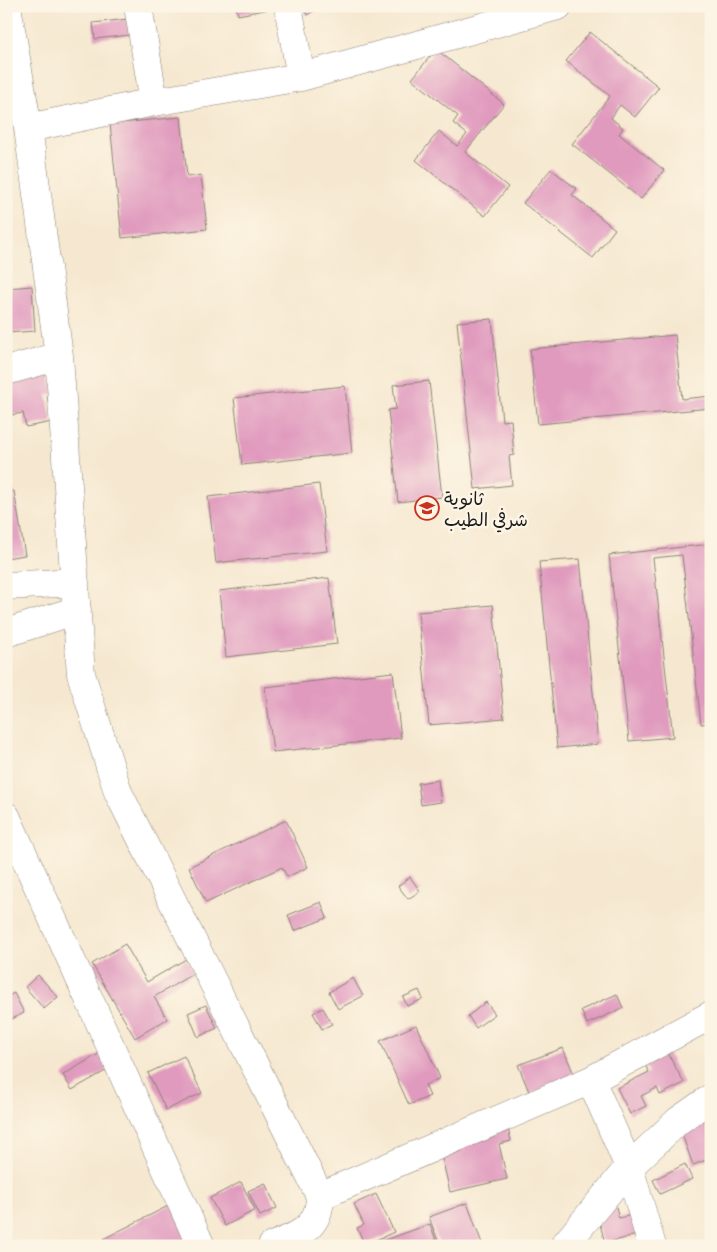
<svg xmlns="http://www.w3.org/2000/svg" width="717" height="1252" viewBox="0 0 717 1252" font-family="Delius,'Playpen Sans Arabic',sans-serif">
  <style>
    .building { fill: #e09abe }
    .lines { fill: none; stroke-linecap: round; stroke-linejoin: round }
    .minor-casing { stroke: #898276; stroke-width: 29 }
    .minor { stroke: #fff; stroke-width: 28 }
    .labels { text-anchor: middle; dominant-baseline: central; stroke-width: 5; stroke-linejoin: round; paint-order: stroke }
    .poi-label { font-size: 18px; fill: #1c1c1c; stroke: #fcf5e5; text-anchor: start }
  </style>
  <rect width="100%" height="100%" fill="#fcf5e5"/>
  <filter id="ink" filterUnits="userSpaceOnUse"><feTurbulence type="fractalNoise" baseFrequency=".02" numOctaves="2"/><feDisplacementMap in="SourceGraphic" scale="10" xChannelSelector="R" yChannelSelector="G"/><feConvolveMatrix kernelMatrix="1 2 1 2 8 2 1 2 1" color-interpolation-filters="sRGB"/></filter>
  <filter id="wash" filterUnits="userSpaceOnUse"><feTurbulence type="fractalNoise" baseFrequency=".0096" numOctaves="4" result="noise"/><feDisplacementMap in="SourceGraphic" scale="20" xChannelSelector="R" yChannelSelector="G"/><feGaussianBlur stdDeviation="1.12" result="paint"/><feColorMatrix in="noise" values="0 0 0 0 0 0 0 0 0 0 0 0 0 0 0 0 0 1.4 0 .05"/><feComposite in="paint" operator="in"/></filter>
  <g filter="url(#wash)">
    <rect width="100%" height="100%" fill="#f6e8d0"/>
    <g id="blocks">
      <path class="building" d="M236 6H269V9L238 15Z
        M303 6H323L307 15Z
        M128 19 130 35 95 39 93 23Z
        M590 32 659 87 635 117 620 105 611 118 623 128 619 134 664 170 641 199 572 144 610 96 566 61Z
        M436 49 504 104 465 152 508 187 485 216 416 160 439 131 457 146 467 134 453 123 458 116 412 79Z
        M181 117 187 177 201 175 207 229 122 238 110 124Z
        M551 169 577 189 572 195 615 229 593 258 523 203Z
        M32 286 35 331 6 333V288Z
        M492 319 502 421 511 420 514 455 509 456 512 485 475 489 457 322Z
        M675 335 682 399 711 396V408L538 424 530 349Z
        M47 359 54 394 47 395 52 422 26 427 23 413 6 416V367Z
        M429 381 442 497 398 502 388 410 396 409 393 385Z
        M345 386 352 453 242 465 234 398Z
        M319 484 327 551 216 563 208 497Z
        M14 491 25 555 6 558V492Z
        M711 544V723L701 724 682 555 653 558 673 737 629 741 609 555Z
        M580 559 598 744 557 748 539 562Z
        M329 578 337 644 226 657 219 591Z
        M493 605 504 718 429 725 418 612Z
        M393 672 401 738 273 752 265 687Z
        M438 780 441 802 421 805 418 783Z
        M286 820 308 867 287 877 282 867 206 903 189 867Z
        M410 877 420 891 408 899 398 886Z
        M321 902 327 918 294 931 288 915Z
        M125 944 147 982 186 959 194 973 154 997 167 1019 135 1038 92 964Z
        M38 975 58 997 44 1009 25 987Z
        M353 978 363 996 338 1009 329 992Z
        M419 990 423 999 407 1006 403 997Z
        M14 993 24 1013 6 1022V997Z
        M617 994 623 1008 587 1024 581 1010Z
        M486 1002 495 1014 476 1028 468 1016Z
        M206 1005 217 1028 198 1037 188 1013Z
        M323 1008 332 1024 322 1029 313 1013Z
        M416 1025 440 1078 425 1085 430 1096 409 1105 380 1041Z
        M662 1042 684 1083 660 1095 657 1088 641 1096 646 1106 630 1114 617 1088 649 1072 639 1054Z
        M563 1048 575 1077 530 1094 518 1065Z
        M100 1053 109 1069 72 1090 63 1075Z
        M184 1056 202 1093 166 1110 148 1073Z
        M504 1110 511 1141 499 1144 507 1179 450 1192 439 1145Z
        M710 1119 711 1158 693 1165 680 1129Z
        M685 1164 692 1179 660 1194 653 1180Z
        M241 1182 255 1210 225 1226 210 1198Z
        M265 1183 277 1208 260 1216 248 1191Z
        M612 1192 619 1218 636 1214 641 1234 605 1243 593 1198Z
        M376 1194 394 1232 365 1245 357 1228 364 1225 354 1204Z
        M174 1203 194 1246H107L103 1239Z
        M467 1203 483 1246H440L429 1217Z
        M430 1224 438 1246H369Z"/>
    </g>
  </g>
  <g filter="url(#ink)">
    <use href="#blocks" fill-opacity="0" stroke="#898276" stroke-width="1"/>
    <g class="lines">
      <g class="minor-casing">
        <path id="minor" d="M7 6 28 128 59 356 81 674 118 792 320 1196C320 1228 298 1236 272 1246
          M138 6 154 102
          M288 6 301 77
          M28 128 154 102 301 77 558 6
          M6 371 59 356
          M6 586 75 582
          M6 633 77 610
          M6 816 201 1246
          M591 1080 629 1167 652 1246
          M320 1196 591 1080 711 1015
          M564 1246 629 1167 678 1121 711 1098"/>
      </g>
      <use href="#minor" class="minor"/>
    </g>
  </g>
  <defs>
    <g id="school-ring" transform="scale(1.25)"><circle r="9.5" fill="#fcf5e5" stroke="#c8321e" stroke-width="1.5"/><path d="M0-5L7-2L0 1L-7-2ZM-4 1L0 2.5L4 1V4Q0 6-4 4Z" fill="#c8321e"/></g>
  </defs>
  <g fill-rule="evenodd">
    <use href="#school-ring" x="427" y="508"/>
  </g>
  <g class="labels">
    <g class="poi-label">
      <text x="444" y="498">ثانوية<tspan x="444" dy="21">شرفي الطيب</tspan></text>
    </g>
  </g>
  <rect width="717" height="1252" fill="none" stroke="#fcf5e5" stroke-width="25"/>
</svg>
